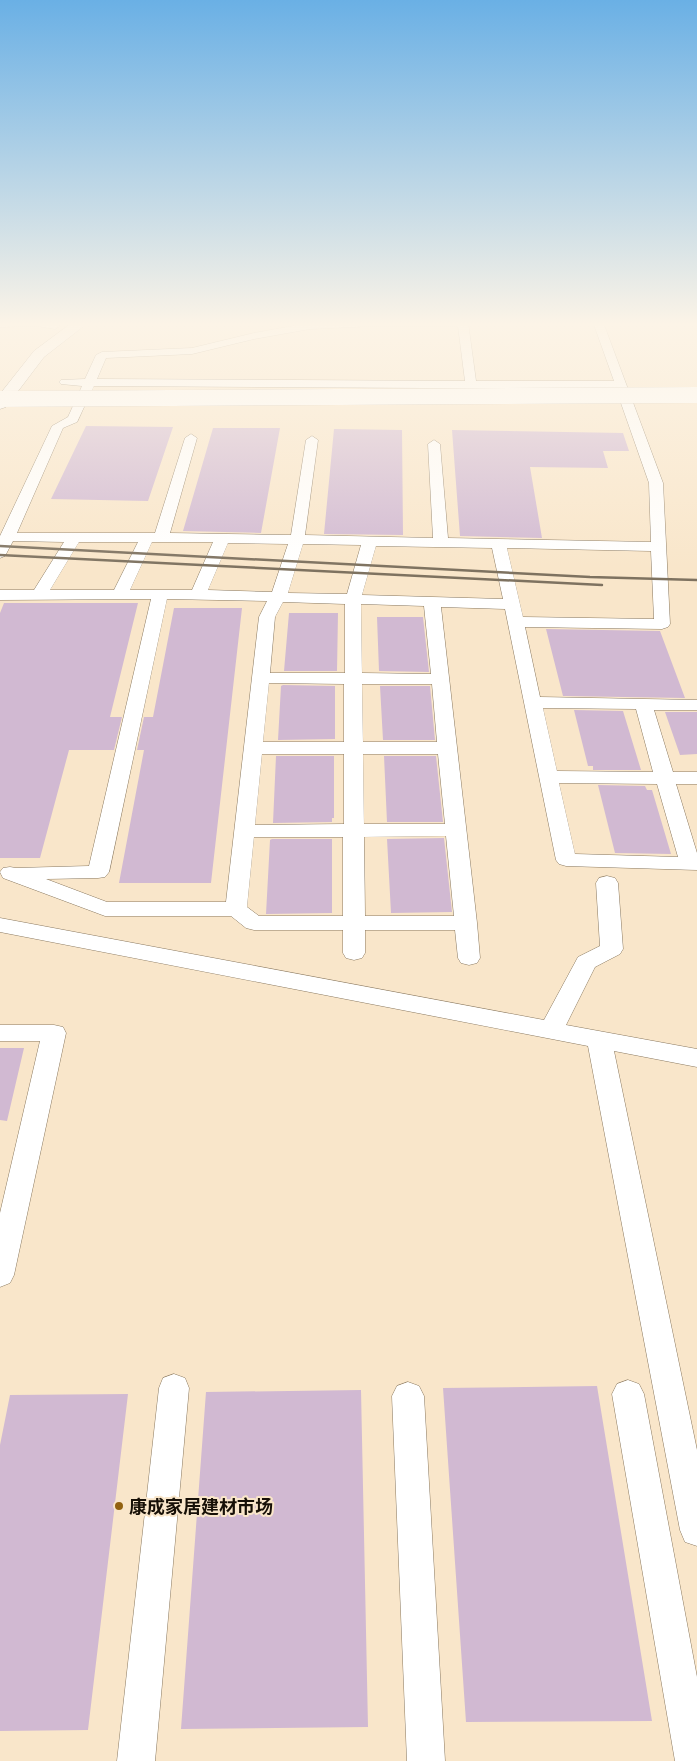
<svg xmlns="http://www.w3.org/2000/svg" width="697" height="1761" viewBox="0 0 697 1761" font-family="'Exo 2','Noto Sans SC',sans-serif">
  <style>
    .building { fill: #d1b9d2 }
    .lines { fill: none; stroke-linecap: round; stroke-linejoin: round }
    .minor-casing { stroke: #8a7960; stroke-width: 1 }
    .major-casing { stroke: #8a7960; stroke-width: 1 }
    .minor { fill: #fff; fill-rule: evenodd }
    .major { fill: #fff; fill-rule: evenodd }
    .rail { stroke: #7e7260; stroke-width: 2.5 }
    .major-bridge-casing { stroke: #8a7960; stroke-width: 16; stroke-linecap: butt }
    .major-bridge { stroke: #fff; stroke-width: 16 }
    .poi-dot { fill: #926110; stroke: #f9e6ca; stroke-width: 2 }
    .labels { text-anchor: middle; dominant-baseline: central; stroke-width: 4; stroke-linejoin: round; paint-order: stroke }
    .near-poi-label { font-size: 18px; font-weight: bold; fill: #171007; stroke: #f9e6ca; text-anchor: start }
  </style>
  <rect width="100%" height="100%" fill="#f9e6ca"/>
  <path class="building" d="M86 426 173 427 148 501 51 499Z
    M213 428H280L261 533 183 531Z
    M334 429 402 430 403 535 324 534Z
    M452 430 623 433 629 451H603L608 468 530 467 542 538 460 536Z
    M4 603H138L110 717H122L114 750H69L40 858H0V613Z
    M174 608H242L211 883H119L144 750H137L144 717H153Z
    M289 613H338L337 671H284Z
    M377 617H423L429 672 379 671Z
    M546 629 660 631 685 698 563 696Z
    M283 685 335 686V739L278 740 281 686Z
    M380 686H430L435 740H383Z
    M574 710 623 711 641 770H593V766H588Z
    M665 712H697V754L680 755Z
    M276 756H334V818H332V822L273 823Z
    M384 756H436L443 822H387Z
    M598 785 645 786 647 790H652L671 854 615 853Z
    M444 838 452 912 391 913 387 839Z
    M272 839H332V913L266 914 270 840Z
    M0 1048H24L7 1121 0 1120Z
    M597 1386 652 1721 466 1722 443 1388Z
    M361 1390 368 1727 181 1729 206 1392Z
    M128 1394 88 1730 0 1731V1445L10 1395Z"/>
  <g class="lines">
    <g class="minor-casing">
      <path id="minor" d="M0 322H52L60 326 55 329 37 326 0 327Z
        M468 322 476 381H614L593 322H603L663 483 670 624 668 627 662 629 525 627 540 697 697 700V710H654L673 772H697V784H676L697 853V870L566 866 559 864 556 860 505 609 441 607 477 923 480 958 477 963 469 965 461 963 458 958 455 930H365V953L362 958 354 960 346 958 343 953V930H254L246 928 231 916H105L3 878 0 872 3 868 10 867 16 868 89 866 151 599 0 600V590H34L64 542 13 541 5 556 0 558V536L52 426 68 417 82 386 61 384 59 382 61 380 85 379 96 355 102 352 192 348 254 333 310 323ZM375 326H458L465 381 97 379 106 358 192 354 254 339 310 329ZM94 386 616 389 649 483 651 542 448 538 440 444 434 440 428 444 433 538 305 535 318 440 312 436 306 440 291 535 170 533 197 438 191 434 185 438 155 533H17L63 428 77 422ZM79 542H138L114 590H50ZM152 542H213L192 590H130ZM228 543 288 544 272 592 208 590ZM303 544 361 545 347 594 288 593ZM376 546 492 548 503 599 362 595ZM507 548 651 551 654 619 523 617ZM167 599 267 601 259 617 226 902H107L46 879 98 878 105 877 109 872ZM283 602 345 604V673H270L275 617ZM361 604 424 606 431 674 362 673ZM269 683 344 684V742H263ZM362 684H432L437 742H363ZM543 708 636 709 653 772 557 771ZM262 754H344V824L255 825ZM363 754H438L445 824H364ZM559 783 657 784 678 857 575 854ZM446 836 454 916H365L364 837ZM254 837H343V916H259L247 907Z
        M607 876 615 878 618 883 623 949 620 954 595 967 566 1025 697 1049V1067L614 1051 697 1450V1546L685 1542 680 1530 588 1046 0 932V918L544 1020 578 957 600 946 596 883 599 878Z
        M0 1025H54L63 1027 66 1033 14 1275 10 1283 0 1287V1213L40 1041H0Z
        M174 1374 185 1378 189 1388 155 1761H117L159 1388 163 1378Z
        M628 1380 639 1384 644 1394 697 1677V1761H675L612 1394 617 1384Z
        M408 1382 419 1386 424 1396 445 1761H407L392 1396 397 1386Z"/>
    </g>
    <g class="major-casing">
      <path id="major" d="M73 322H89L44 357 6 407 0 409V394L34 351Z"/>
    </g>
    <use href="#minor" class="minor"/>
    <use href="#major" class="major"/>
    <path class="rail" d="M0 546 590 577 697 580
      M0 555 602 585"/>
    <g class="major-bridge-casing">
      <path id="major-bridge" d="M0 399 697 395"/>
    </g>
    <use href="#major-bridge" class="major-bridge"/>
  </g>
  <linearGradient id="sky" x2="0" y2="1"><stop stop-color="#6ab0e5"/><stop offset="0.57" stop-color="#fcf4e7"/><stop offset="1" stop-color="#fcf4e7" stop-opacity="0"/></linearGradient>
  <rect width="697" height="569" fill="url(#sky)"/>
  <circle class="poi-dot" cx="119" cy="1506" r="5"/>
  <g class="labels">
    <g class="near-poi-label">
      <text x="129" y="1506">康成家居建材市场</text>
    </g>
  </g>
</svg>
